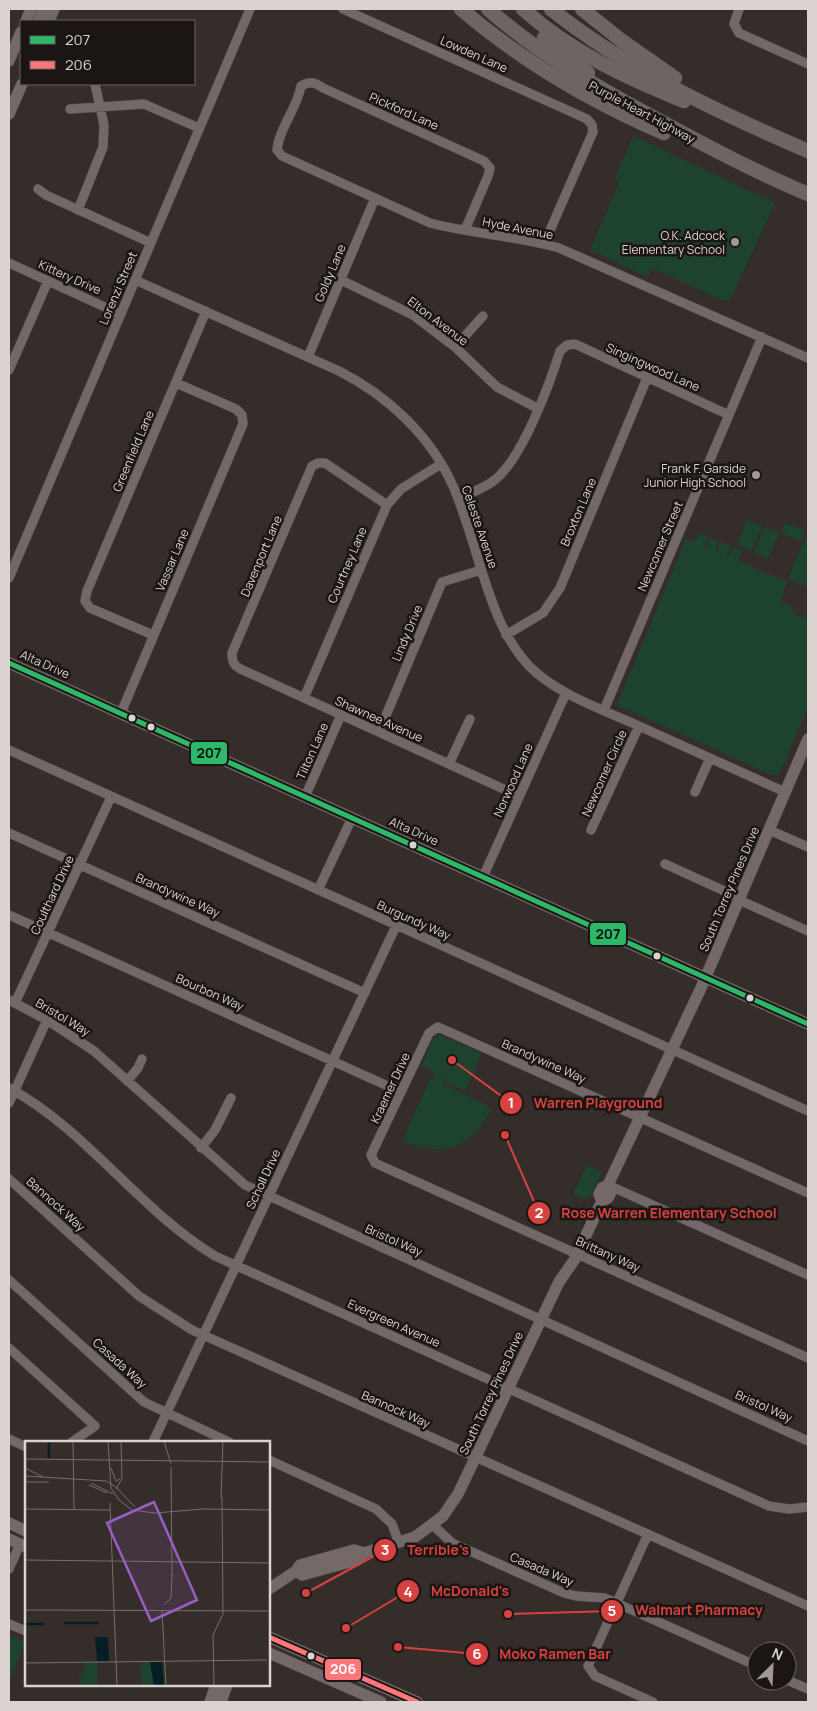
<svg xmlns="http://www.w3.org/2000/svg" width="817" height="1711" viewBox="0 0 817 1711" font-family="Manrope,sans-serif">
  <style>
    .green { fill: #1d432f }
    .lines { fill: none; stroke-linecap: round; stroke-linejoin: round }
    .minor-casing { stroke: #514c49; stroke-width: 10 }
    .major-casing { stroke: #514c49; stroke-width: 12 }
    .highway-casing { stroke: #514c49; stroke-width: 15 }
    .minor { stroke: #726869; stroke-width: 9 }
    .major { stroke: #756869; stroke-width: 11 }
    .highway { stroke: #6d6464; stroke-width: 14 }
    .bus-1-casing { stroke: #1b1613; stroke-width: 9 }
    .bus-2-casing { stroke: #1b1613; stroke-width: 9 }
    .bus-1 { stroke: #2db86a; stroke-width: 5 }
    .bus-2 { stroke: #fd767b; stroke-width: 5 }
    .poi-dot { fill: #a19996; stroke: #1b1613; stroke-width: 2 }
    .bus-dot { fill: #dcd3d0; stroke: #1b1613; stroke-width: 2 }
    .labels { text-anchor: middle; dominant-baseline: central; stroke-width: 5; stroke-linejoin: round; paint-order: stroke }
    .street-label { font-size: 12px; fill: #dcd3d0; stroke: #1b1613 }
    .poi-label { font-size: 12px; fill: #dcd3d0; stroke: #1b1613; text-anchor: end }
    .inset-river { fill: none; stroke: #051e24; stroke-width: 2.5 }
    .inset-road { fill: none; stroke: #776f6c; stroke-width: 1 }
    .view { fill: #985ec4; fill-opacity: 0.15; stroke: #985ec4; stroke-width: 2.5 }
    .inset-edge { fill: none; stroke: #dcd3d0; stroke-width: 2.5 }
    .leader { fill: none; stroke: #d74241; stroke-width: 2 }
    .callout-dot { fill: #d74241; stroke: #1b1613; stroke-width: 2 }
    .mark-label { font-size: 15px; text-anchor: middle; font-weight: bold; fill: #fff }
    .callout-label { font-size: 14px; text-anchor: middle; font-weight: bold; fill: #d74241; stroke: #1b1613; stroke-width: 5; stroke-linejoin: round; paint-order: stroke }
    .line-badge { stroke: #1b1613; stroke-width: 2 }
    .badge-label { font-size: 14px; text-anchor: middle; font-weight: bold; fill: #fff }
    .pale-badge-label { font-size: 14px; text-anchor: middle; font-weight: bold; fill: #111 }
  </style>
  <rect width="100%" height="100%" fill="#342d2a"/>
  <path class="green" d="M633 136 775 203 730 300H722L652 268 648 277 590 250 619 183 615 178Z
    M747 520 762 526 751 551 737 544Z
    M785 523 805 531 801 541 781 533Z
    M765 527 779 533 768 559 754 552Z
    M808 532V588L788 579Z
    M699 533 708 537 704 547H706L710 538 719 542 715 551 717 552 721 542 731 546 726 556 728 557 733 547 742 551 738 561 787 582 780 601 793 607V613L808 620V707L779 775H772L617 705 686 539 695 543Z
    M439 1035 482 1053 465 1091 446 1082V1080L432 1076 434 1072 421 1066 435 1036Z
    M436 1077 444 1081 443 1084 490 1107V1111C470 1149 440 1158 402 1141L430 1079Z
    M587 1165 602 1172 590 1197 583 1199 573 1194Z
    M9 1635 25 1642 11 1677 9 1676Z"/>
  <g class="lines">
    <g class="minor-casing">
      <path id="minor" d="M343 9 587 119 592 125 593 132 544 244
        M739 9 734 24 739 33 808 64
        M70 109 144 104 199 128
        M38 189 46 195 151 243
        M78 210 103 147 104 125 95 84
        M465 230 488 176 490 168 484 161 323 88C315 82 310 81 301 86 297 109 279 128 277 150L282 156 430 223C473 234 517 236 559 248L808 358
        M9 263 120 314
        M135 280 339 371C388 396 430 435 453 486 465 514 473 544 482 572 493 606 504 639 529 666 556 693 596 707 630 722 682 746 734 769 785 792
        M341 280 413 315 455 347 497 387 537 408
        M455 347 483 316
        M308 357 375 198
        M9 370 48 281
        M458 498C471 493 485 488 496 479 523 456 549 386 560 351L567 345 575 344 729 415
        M387 505 325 463H318L312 466 232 653C232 664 235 667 245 671L519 796
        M9 578 250 9
        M153 635 90 608 85 601 87 591 206 311
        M506 635 543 613 560 588 647 378
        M304 698 387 505 401 489 441 464
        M604 710 762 337
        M121 713 243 424 242 415 236 409 176 383
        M379 732 442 582 481 570
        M9 750 808 1111
        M449 764 470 719
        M695 792 710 758
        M305 797 341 715
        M591 830 639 726
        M769 830 808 847
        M9 833 365 993
        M665 864 740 898
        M483 877 566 693
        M318 890 352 818
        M739 900 808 931
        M9 915 401 1092
        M9 1000 47 1020 94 1051 245 1185 808 1441
        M15 1003 111 797
        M127 1081 138 1068 142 1059
        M9 1088C87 1130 139 1210 215 1256L769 1506 789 1509 808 1507
        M9 1103 47 1020
        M201 1148 215 1130 231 1098
        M9 1179 139 1296 192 1330 808 1606
        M608 1185 808 1275
        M808 1193 438 1027 429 1033 371 1155 375 1163 808 1358
        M9 1280 144 1402 229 1442
        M9 1348 95 1426 72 1442
        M9 1439 26 1447
        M153 1442 396 926
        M269 1460 376 1509 392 1524 399 1543
        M433 1525 452 1543 564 1593 576 1596 605 1598 757 1666
        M648 1534 588 1666 595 1676 653 1702
        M9 1569 20 1544
        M9 1624 26 1631
        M787 1680 808 1689"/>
    </g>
    <g class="major-casing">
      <path id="major" d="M26 21 31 9
        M39 21 43 9
        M49 21 54 9
        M9 61 21 32
        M9 114 22 84
        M9 663 808 1024
        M602 1201 599 1194 602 1188 608 1185 701 988 808 739
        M9 1523 26 1531
        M9 1539 26 1547
        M296 1571 302 1575 357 1560 364 1553 415 1537 443 1516 458 1494 559 1282 575 1259 602 1201 608 1198 611 1192 608 1185
        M269 1589 296 1571 300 1565 354 1550 364 1553
        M269 1637 417 1702
        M269 1653 381 1702
        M210 1702 216 1685
        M221 1702 227 1685"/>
    </g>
    <g class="highway-casing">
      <path id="highway" d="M461 9C523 62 590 101 664 133
        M488 9C537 52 591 84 649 115 701 143 753 171 808 194
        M523 9C571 52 625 77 684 101
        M551 9C627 70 720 113 808 151
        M582 9 622 41 675 78
        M544 38 588 73"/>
    </g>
    <use href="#minor" class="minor"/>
    <use href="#major" class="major"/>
    <use href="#highway" class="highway"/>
    <g class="bus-1-casing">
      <path id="bus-1" d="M9 663 808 1024"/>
    </g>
    <g class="bus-2-casing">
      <path id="bus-2" d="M269 1637 417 1702"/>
    </g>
    <use href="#bus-1" class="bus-1"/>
    <use href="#bus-2" class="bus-2"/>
  </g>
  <g class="poi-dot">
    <circle cx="735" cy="242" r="5"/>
    <circle cx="756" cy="475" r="5"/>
  </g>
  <g class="bus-dot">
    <circle cx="132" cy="718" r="4.5"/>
    <circle cx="151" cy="727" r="4.5"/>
    <circle cx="413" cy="845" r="4.5"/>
    <circle cx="657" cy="956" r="4.5"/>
    <circle cx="750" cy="998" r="4.5"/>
    <circle cx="311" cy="1656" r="4.5"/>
  </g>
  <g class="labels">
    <g class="street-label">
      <text transform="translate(474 54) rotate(24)">Lowden Lane</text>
      <text transform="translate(404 111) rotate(24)">Pickford Lane</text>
      <text transform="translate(642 112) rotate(28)">Purple Heart Highway</text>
      <text transform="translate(518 228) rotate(11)">Hyde Avenue</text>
      <text transform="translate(330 273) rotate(-67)">Goldy Lane</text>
      <text transform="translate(70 277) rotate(24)">Kittery Drive</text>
      <text transform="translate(118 288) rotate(-67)">Lorenzi Street</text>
      <text transform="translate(438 321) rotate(37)">Elton Avenue</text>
      <text transform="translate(653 367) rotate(24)">Singingwood Lane</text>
      <text transform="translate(133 451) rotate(-67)">Greenfield Lane</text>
      <text transform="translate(578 512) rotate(-67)">Broxton Lane</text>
      <text transform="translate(480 527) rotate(71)">Celeste Avenue</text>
      <text transform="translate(660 546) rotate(-67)">Newcomer Street</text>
      <text transform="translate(261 556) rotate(-67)">Davenport Lane</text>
      <text transform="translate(172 560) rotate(-67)">Vassar Lane</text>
      <text transform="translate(347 565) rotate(-67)">Courtney Lane</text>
      <text transform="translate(407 633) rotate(-67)">Lindy Drive</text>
      <text transform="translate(45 664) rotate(24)">Alta Drive</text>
      <text transform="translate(379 719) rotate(24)">Shawnee Avenue</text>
      <text transform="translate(312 751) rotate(-66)">Tilton Lane</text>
      <text transform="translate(604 773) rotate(-66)">Newcomer Circle</text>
      <text transform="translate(513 780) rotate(-66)">Norwood Lane</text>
      <text transform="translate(414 831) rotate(24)">Alta Drive</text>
      <text transform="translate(729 889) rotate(-67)">South Torrey Pines Drive</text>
      <text transform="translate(52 895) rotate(-65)">Coulthard Drive</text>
      <text transform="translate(178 895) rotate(24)">Brandywine Way</text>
      <text transform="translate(414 920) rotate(24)">Burgundy Way</text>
      <text transform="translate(210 992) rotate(24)">Bourbon Way</text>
      <text transform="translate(63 1017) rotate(31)">Bristol Way</text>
      <text transform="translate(544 1061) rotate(24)">Brandywine Way</text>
      <text transform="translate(390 1088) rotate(-65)">Kraemer Drive</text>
      <text transform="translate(263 1179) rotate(-65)">Scholl Drive</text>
      <text transform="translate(56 1204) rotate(42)">Bannock Way</text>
      <text transform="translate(394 1240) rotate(24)">Bristol Way</text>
      <text transform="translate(608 1254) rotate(24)">Brittany Way</text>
      <text transform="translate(394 1323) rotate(24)">Evergreen Avenue</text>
      <text transform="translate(120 1363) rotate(42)">Casada Way</text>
      <text transform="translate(491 1393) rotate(-65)">South Torrey Pines Drive</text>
      <text transform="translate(764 1406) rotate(24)">Bristol Way</text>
      <text transform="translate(396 1409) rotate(24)">Bannock Way</text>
      <text transform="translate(542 1569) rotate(23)">Casada Way</text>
    </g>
    <g class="poi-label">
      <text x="725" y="235">O.K. Adcock<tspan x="725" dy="14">Elementary School</tspan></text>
      <text x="746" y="468">Frank F. Garside<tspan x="746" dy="14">Junior High School</tspan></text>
    </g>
  </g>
  <g transform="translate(25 1441)">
    <rect width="245" height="245" fill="#342d2a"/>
    <path d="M72 221 73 245H55L54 234 59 233V222ZM116 221H126L129 245H117L116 231 120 229 116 230Z" fill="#1d432f"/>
    <path d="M70 196H83L84 220H72ZM137 220 139 245H129L125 221Z" fill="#051e24"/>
    <path class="inset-river" d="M24 0V17M39 182H74M0 183H19"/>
    <path class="inset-road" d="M48 0 49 69M83 0 86 47 94 59 107 69 130 72 178 68 245 69M139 0 146 23M0 18 245 21M146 26 147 135M0 27 18 36M86 27 91 40 95 38M0 35 81 40 91 46 110 66M0 41H24M66 42 88 53M0 44V87M64 44 82 52M91 48 97 37 96 0M196 57 198 0M85 62 92 245M0 68 85 69M0 119 245 122M139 164 146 157 147 134M0 169 245 170M137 170 141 245M0 222 242 219M189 245 188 194 198 173 197 56"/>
    <path class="view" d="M129 61 172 159 126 180 82 82Z"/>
    <rect width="245" height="245" class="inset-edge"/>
  </g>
  <path class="leader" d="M452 1060L511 1103M505 1135L539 1213M306 1593L385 1550M346 1628L408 1591M508 1614L612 1611M398 1647L477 1654"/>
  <g class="callout-dot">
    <circle cx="452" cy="1060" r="5"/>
    <circle cx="505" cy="1135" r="5"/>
    <circle cx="306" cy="1593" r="5"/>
    <circle cx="346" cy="1628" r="5"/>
    <circle cx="508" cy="1614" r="5"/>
    <circle cx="398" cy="1647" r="5"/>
    <circle cx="511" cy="1103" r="12"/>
    <circle cx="539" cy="1213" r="12"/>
    <circle cx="385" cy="1550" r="12"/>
    <circle cx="408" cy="1591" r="12"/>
    <circle cx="612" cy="1611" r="12"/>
    <circle cx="477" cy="1654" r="12"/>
  </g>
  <g class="mark-label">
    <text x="511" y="1108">1</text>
    <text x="539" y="1218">2</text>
    <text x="385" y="1555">3</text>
    <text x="408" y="1597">4</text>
    <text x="612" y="1616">5</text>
    <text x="477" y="1659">6</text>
  </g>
  <g class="callout-label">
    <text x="598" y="1108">Warren Playground</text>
    <text x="669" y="1218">Rose Warren Elementary School</text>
    <text x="438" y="1555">Terrible's</text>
    <text x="470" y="1596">McDonald's</text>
    <text x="699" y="1615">Walmart Pharmacy</text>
    <text x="555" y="1659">Moko Ramen Bar</text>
  </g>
  <g class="line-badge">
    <rect x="190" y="741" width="38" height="24" rx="5" fill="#2db86a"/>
    <rect x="589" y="922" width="38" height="24" rx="5" fill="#2db86a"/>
    <rect x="324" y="1658" width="38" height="23" rx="5" fill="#fd767b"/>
  </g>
  <g class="badge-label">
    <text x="343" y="1674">206</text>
  </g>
  <g class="pale-badge-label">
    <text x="209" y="758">207</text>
    <text x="608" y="939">207</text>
  </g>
  <rect width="817" height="1711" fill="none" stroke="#dcd3d0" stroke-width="20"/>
  <rect x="20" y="20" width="175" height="65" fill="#1b1613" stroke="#68625f"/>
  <rect x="30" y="36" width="25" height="8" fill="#2db86a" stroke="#68625f"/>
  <text x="65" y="45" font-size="15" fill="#dcd3d0">207</text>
  <rect x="30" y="61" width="25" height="8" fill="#fd767b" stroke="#68625f"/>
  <text x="65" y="70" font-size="15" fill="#dcd3d0">206</text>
  <g transform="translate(772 1666) rotate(24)"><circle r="24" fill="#1b1613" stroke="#68625f"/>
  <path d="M0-4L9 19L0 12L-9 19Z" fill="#a19996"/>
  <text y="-8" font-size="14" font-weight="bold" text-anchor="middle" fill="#dcd3d0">N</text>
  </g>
</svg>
